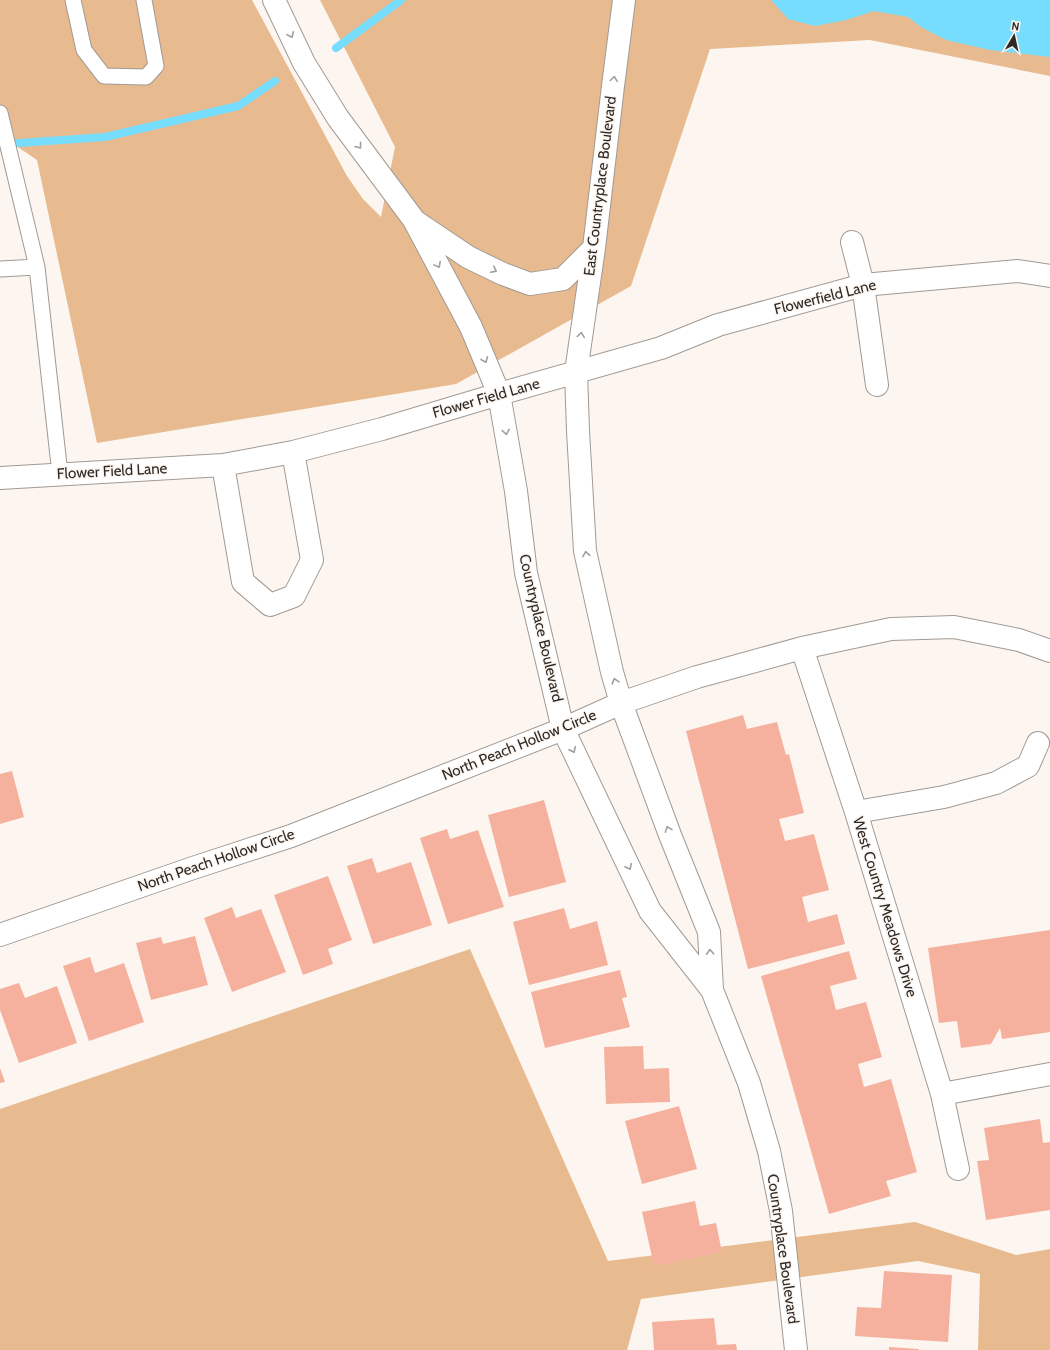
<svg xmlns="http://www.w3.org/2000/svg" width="1050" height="1350" viewBox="0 0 1050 1350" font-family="Cabin,sans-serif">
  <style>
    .green { fill: #e8ba90 }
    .water { fill: #77ddfe }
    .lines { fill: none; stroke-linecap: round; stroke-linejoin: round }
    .stream { stroke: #77ddfe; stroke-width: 8 }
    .building { fill: #f5b19d }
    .lane-casing { stroke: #a19a94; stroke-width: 17 }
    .street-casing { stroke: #a19a94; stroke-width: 24 }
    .lane { stroke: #fff; stroke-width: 15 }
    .street { stroke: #fff; stroke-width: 22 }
    .oneway { stroke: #a09f9e }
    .labels { text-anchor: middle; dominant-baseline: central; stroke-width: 3; stroke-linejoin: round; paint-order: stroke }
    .street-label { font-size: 15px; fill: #2c2927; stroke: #fdf6f0 }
  </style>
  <rect width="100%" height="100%" fill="#fdf6f0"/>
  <path class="green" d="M0 0H252L347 176 363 199 381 217 395 147 320 0H1050V76L870 40 710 49 631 286 456 384 97 443 37 160 0 135Z
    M470 949 608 1261 915 1222 1016 1255 1050 1249V1350H978L980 1274 918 1261 641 1299 627 1350H0V1109Z"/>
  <path class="water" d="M771 0H1050V57L990 50 946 40 921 27 908 17 874 11 846 20 815 26 788 19Z"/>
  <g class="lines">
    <path class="stream" d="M336 48 401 0
      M4 144 105 137 238 106 275 81"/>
  </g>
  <path class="building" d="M743 715 747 729 777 722 786 755 789 754 804 813 779 819 785 841 814 834 829 890 802 897 808 922 837 914 845 944 748 969 686 731Z
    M12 771 24 817 0 824V774Z
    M544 800 566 882 509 897 488 815Z
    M447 829 450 839 478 830 504 907 448 924 420 838Z
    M372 858 377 873 411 862 432 925 373 944 347 866Z
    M328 876 352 940 328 949 333 964 303 975 274 895Z
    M232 907 236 918 261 909 286 972 232 992 204 918Z
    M564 908 570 929 597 921 608 965 529 985 513 922Z
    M1050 930V1032L1002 1039 1000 1028 991 1044 961 1048 957 1021 939 1023 928 948Z
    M195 936 208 985 151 1000 136 943 161 937 163 944Z
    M849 951 857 979 830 986 836 1010 866 1002 882 1057 858 1064 864 1087 891 1079 917 1172 886 1181 891 1196 829 1214 761 976Z
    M90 957 95 973 124 963 144 1022 89 1041 63 966Z
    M620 970 627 997 622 998 630 1027 545 1048 531 992Z
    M19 983 25 998 57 986 77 1043 19 1063 0 1010V989Z
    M643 1046 644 1069 669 1068 670 1102 606 1104 604 1047Z
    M0 1068 5 1082 0 1083Z
    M679 1106 697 1169 642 1184 625 1121Z
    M1040 1119 1043 1143 1050 1142V1210L986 1220 977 1161 989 1160 984 1128Z
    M695 1201 700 1226 716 1223 722 1252 654 1266 642 1212Z
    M884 1271 952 1275 948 1342 855 1336 857 1307 881 1308Z
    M714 1318 717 1345 736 1344 737 1350H654L652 1322Z
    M889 1347 919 1349V1350H889Z"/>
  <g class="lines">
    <g class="lane-casing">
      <path id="lane" d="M73 0 84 50 104 76 146 77 156 66 144 0
        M0 113 37 267
        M0 269 37 267 60 474"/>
    </g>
    <g class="street-casing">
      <path id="street" d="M274 0 304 63 338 118 414 220 471 327 499 394 516 491 526 573 563 729 650 911 712 990 749 1083 769 1151 781 1211 796 1350
        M624 0 613 86 594 248 576 372 578 431 585 551 612 672 621 703 670 835 709 932 712 990
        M416 222 468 257 503 274 530 284 563 279 594 248
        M852 242 863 285 877 385
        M223 465 243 582 270 605 294 596 312 560 293 452
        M0 478 223 465 293 452 382 429 499 394 661 348 718 325 863 285 1018 271 1050 276
        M802 648 856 812 942 1094 958 1169
        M856 812 944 797 996 783 1028 766 1038 743
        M0 935 193 868 291 836 563 729 621 703 697 677 802 648 891 629 954 627 1019 640 1050 651
        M942 1094 1050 1074"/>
    </g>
    <use href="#lane" class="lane"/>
    <use href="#street" class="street"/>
  </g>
  <defs><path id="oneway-chevron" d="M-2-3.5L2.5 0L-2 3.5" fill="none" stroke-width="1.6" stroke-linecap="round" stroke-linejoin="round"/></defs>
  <g class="oneway">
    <use href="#oneway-chevron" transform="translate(291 35) rotate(65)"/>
    <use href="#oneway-chevron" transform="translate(614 79) rotate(-82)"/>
    <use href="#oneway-chevron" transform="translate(359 146) rotate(53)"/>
    <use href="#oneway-chevron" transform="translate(438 265) rotate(62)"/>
    <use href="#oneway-chevron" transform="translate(494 270) rotate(26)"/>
    <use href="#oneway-chevron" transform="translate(581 335) rotate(-82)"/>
    <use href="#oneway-chevron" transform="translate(485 360) rotate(68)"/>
    <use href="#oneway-chevron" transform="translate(506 432) rotate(80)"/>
    <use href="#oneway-chevron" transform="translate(586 554) rotate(-100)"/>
    <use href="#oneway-chevron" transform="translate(615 681) rotate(-106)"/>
    <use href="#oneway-chevron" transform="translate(573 750) rotate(64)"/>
    <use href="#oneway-chevron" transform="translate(668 829) rotate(-111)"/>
    <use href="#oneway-chevron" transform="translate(629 867) rotate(64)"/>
    <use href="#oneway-chevron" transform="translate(710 952) rotate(-93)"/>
  </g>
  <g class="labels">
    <g class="street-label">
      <text transform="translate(600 186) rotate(-83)">East Countryplace Boulevard</text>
      <text transform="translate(825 297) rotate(-14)">Flowerfield Lane</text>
      <text transform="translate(486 398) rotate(-16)">Flower Field Lane</text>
      <text transform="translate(112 471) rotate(-3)">Flower Field Lane</text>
      <text transform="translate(541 628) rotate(77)">Countryplace Boulevard</text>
      <text transform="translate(519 745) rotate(-22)">North Peach Hollow Circle</text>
      <text transform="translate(216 860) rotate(-19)">North Peach Hollow Circle</text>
      <text transform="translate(885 907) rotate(73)">West Country Meadows Drive</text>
      <text transform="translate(783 1249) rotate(82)">Countryplace Boulevard</text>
    </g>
  </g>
  <g transform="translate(1014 36) rotate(9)" stroke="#fdf6f0" stroke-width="3" paint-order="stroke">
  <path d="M0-3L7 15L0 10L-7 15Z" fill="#2c2927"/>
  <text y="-6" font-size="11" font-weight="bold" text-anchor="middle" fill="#2c2927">N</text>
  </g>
</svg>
